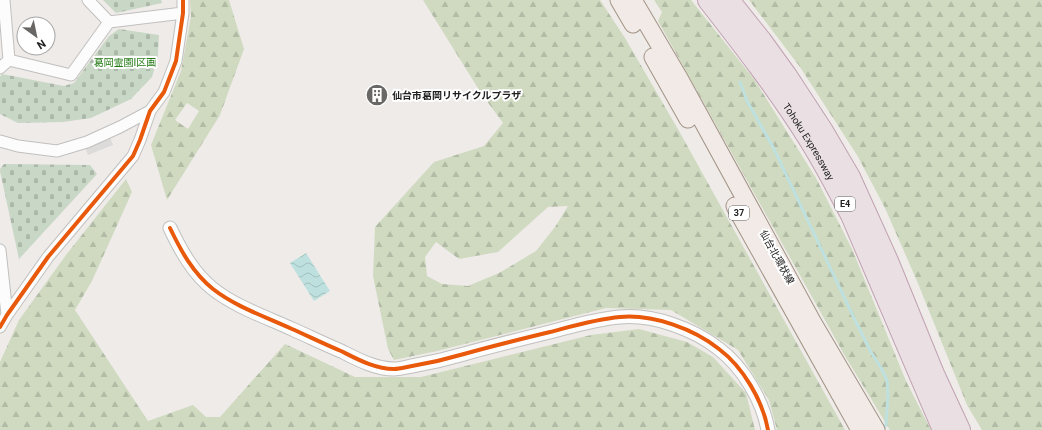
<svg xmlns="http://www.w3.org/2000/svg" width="1042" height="430" viewBox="0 0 1042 430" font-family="Roboto,'Noto Sans JP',sans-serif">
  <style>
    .religious { fill: #dcdbda }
    .forest { fill: url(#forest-firs); fill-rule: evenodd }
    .cemetery { fill: url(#cemetery-stones) }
    .water { fill: url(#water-waves) }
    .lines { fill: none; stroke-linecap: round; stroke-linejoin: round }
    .stream { stroke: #bee0de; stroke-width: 3 }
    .minor-casing { stroke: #c1c0bf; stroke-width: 13 }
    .tertiary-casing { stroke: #c1c0bf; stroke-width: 15 }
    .primary-casing { stroke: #a39386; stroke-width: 19 }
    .motorway-casing { stroke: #c1a1b2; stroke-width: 22 }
    .minor { stroke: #fcfcfc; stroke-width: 11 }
    .tertiary { stroke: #fcfcfc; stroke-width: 13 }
    .primary { stroke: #f1eae6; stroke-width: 17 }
    .motorway { stroke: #eae0e4; stroke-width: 20 }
    .cycleway-casing { stroke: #fff; stroke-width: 6 }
    .cycleway { stroke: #e8590c; stroke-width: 4 }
    .labels { text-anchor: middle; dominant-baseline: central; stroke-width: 4; stroke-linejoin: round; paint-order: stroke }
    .shield { fill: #fff; stroke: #636363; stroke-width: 1 }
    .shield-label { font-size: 9px; font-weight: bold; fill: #202020 }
    .park-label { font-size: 10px; fill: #217a12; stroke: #fff }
    .poi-label { font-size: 10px; font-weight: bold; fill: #202020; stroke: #fff; text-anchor: start }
    .street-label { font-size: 10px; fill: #202020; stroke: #fff }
  </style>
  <defs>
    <pattern id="forest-firs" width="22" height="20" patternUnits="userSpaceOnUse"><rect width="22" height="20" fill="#d0dac0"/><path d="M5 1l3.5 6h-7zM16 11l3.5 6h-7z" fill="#b2bba5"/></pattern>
    <pattern id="cemetery-stones" width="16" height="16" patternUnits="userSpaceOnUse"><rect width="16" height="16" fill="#c9d7c6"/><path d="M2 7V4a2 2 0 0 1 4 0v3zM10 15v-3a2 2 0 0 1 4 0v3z" fill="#acb8aa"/></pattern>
    <pattern id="water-waves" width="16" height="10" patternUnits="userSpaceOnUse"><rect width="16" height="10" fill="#bee0de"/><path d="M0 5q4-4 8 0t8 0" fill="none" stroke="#a3c0be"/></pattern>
  </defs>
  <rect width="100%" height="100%" fill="#eeebe9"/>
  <path class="religious" d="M110 137 113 145 88 155 85 147Z"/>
  <path class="forest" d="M190 0H229L244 49 220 115 167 200 151 145 181 71 191 16ZM187 103 199 111 188 129 175 120Z
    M423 0H600L625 38 679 131 845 430H777L769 400 738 350 671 310 606 308 437 351 394 360 388 349 373 276 375 227 434 162 484 146 503 123 481 93ZM568 206 555 227 536 251 499 273 468 286 442 284 427 276 425 257 436 242 459 259 498 252 548 207Z
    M654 0H691L754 79 816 178 852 249 906 381 931 430H890L845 356 658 21 662 12Z
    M749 0H1042V430H982L967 405 917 281 885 208 857 155 800 67Z
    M126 179 132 192 92 281 75 310 148 421 193 405 206 417H220L285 344 355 377H421L591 335 639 329 687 342 713 357 746 393 755 430H0V362L19 320 66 255Z"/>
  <path class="cemetery" d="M103 0H161L162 3 116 13Z
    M119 29 159 35 158 55 152 77 131 99 91 118 63 122 18 123 0 114V77L2 74 64 86 74 83 109 36Z
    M4 164 90 165 97 174 19 259 0 171V169Z"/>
  <path class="water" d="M306 253 330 291 314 301 290 263Z"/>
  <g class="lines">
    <path class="stream" d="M740 82 747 101 773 147 853 316 871 352 881 368 887 380 888 396 886 424 883 430"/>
    <g class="minor-casing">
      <path id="minor" d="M4 0 9 60
        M88 0 109 22
        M0 68 9 60 71 75 109 22 183 13
        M0 141 18 146 57 151 87 142 120 127 150 111
        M0 250 7 315
        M0 327 7 315 48 257 133 156 140 140 150 111 164 92 176 61 183 13V0"/>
    </g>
    <g class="tertiary-casing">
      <path id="tertiary" d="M170 228C181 251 193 273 213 289 236 307 266 317 292 329 308 336 324 344 341 351 357 359 375 369 394 369 400 369 406 367 412 366 430 363 447 359 464 354 492 346 521 339 550 332 573 326 596 319 620 317 653 314 694 329 719 349 743 367 763 401 768 430"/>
    </g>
    <g class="primary-casing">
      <path id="primary" d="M619 0 633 24
        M633 0 679 78 813 323 876 430
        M653 57 688 119
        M735 206 860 430"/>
    </g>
    <g class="motorway-casing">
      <g id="motorway">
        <path id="s1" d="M708 0C743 45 778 90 808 138 824 163 837 189 851 215L943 430"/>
        <path d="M729 0 761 40 787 76 823 131 850 177 888 261 934 374 960 430"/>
      </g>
    </g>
    <use href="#minor" class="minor"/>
    <use href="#tertiary" class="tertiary"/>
    <use href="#primary" class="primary"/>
    <use href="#motorway" class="motorway"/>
    <g class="cycleway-casing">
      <path id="cycleway" d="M170 228C181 251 193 273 213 289 236 307 266 317 292 329 308 336 324 344 341 351 357 359 375 369 394 369 400 369 406 367 412 366 430 363 447 359 464 354 492 346 521 339 550 332 573 326 596 319 620 317 653 314 694 329 719 349 743 367 763 401 768 430
        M0 327 7 315 48 257 133 156 140 140 150 111 164 92 176 61 183 13V0"/>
    </g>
    <use href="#cycleway" class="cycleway"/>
  </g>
  <defs>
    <g id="building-disc" transform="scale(1.15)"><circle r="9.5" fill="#686766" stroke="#fff"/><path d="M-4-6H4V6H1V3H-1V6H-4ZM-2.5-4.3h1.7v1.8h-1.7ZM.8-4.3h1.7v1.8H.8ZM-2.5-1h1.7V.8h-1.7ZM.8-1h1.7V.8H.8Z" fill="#fff"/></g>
  </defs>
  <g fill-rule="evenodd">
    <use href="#building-disc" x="377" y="95"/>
  </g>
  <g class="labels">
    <g class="shield">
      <rect x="835" y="197" width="20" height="14" rx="3"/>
      <rect x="729" y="206" width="20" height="14" rx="3"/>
    </g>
    <g class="shield-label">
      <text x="845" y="204">E4</text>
      <text x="739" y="213">37</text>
    </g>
    <g class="park-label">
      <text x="125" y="62">葛岡霊園I区画</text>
    </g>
    <g class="poi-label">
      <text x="392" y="95">仙台市葛岡リサイクルプラザ</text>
    </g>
    <g class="street-label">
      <text stroke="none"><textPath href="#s1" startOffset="174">Tohoku Expressway</textPath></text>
      <text transform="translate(777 257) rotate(61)">仙台北環状線</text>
    </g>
  </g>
  <g transform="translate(36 36) rotate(147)"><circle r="19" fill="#ffffff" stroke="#a6a6a6"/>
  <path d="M0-3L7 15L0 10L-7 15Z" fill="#686766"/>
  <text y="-6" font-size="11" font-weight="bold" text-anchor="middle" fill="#202020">N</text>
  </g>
</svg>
